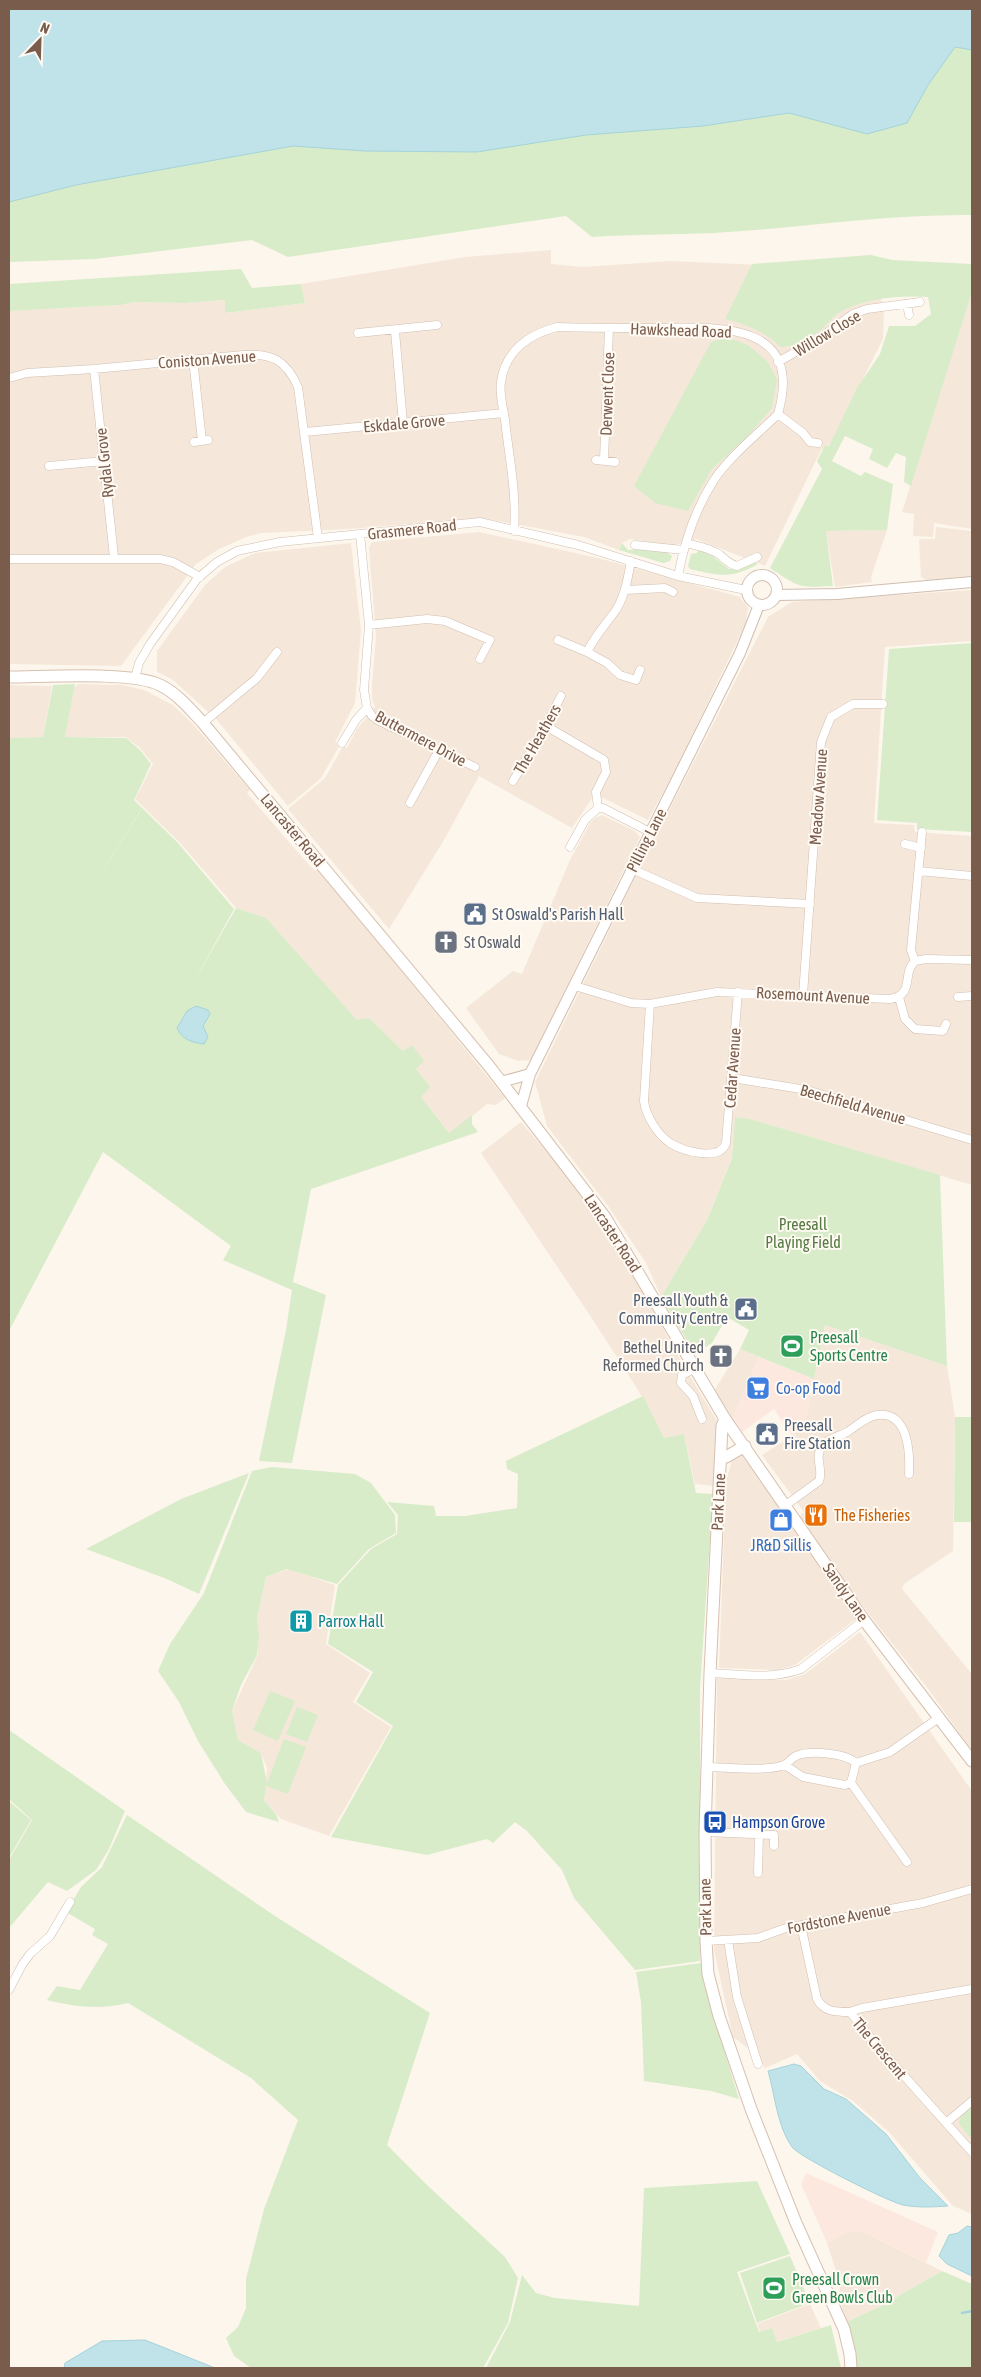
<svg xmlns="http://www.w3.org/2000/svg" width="981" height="2377" viewBox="0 0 981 2377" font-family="'Asap Condensed',sans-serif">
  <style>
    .residential { fill: #f5e8da }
    .commercial { fill: #fde8e0 }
    .green { fill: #d8ecc9; fill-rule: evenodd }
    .water { fill: #bfe3e8; stroke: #a5d3da }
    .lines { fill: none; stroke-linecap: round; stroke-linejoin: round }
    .stream { stroke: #a5d3da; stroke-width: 2.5 }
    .minor-casing { stroke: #d1beb0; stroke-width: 9 }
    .tertiary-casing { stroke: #d1beb0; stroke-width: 12 }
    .secondary-casing { stroke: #d6c0b0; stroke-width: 13 }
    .minor { stroke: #fff; stroke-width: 8 }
    .tertiary { stroke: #fff; stroke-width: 10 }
    .secondary { stroke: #fff; stroke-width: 11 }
    .labels { text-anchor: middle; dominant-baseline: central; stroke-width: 4; stroke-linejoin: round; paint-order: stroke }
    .street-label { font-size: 16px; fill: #7a5c4d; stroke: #fffaf3 }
    .service-label { font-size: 16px; fill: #4e5e75; stroke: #fffaf3; text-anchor: start }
    .worship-label { font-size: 16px; fill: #5b616d; stroke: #fffaf3; text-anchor: start }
    .park-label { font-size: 16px; fill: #537a41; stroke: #fffaf3 }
    .leisure-label { font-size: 16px; fill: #27864d; stroke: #fffaf3; text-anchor: start }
    .shop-label { font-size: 16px; fill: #366cbe; stroke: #fffaf3; text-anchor: start }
    .food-label { font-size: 16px; fill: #c56008; stroke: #fffaf3; text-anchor: start }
    .culture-label { font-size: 16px; fill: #0d838f; stroke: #fffaf3; text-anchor: start }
    .transit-label { font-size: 16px; fill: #164399; stroke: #fffaf3; text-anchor: start }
  </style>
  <rect width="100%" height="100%" fill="#fdf6ec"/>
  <path class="residential" d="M551 250V264L583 267 670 261 759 265 871 255 884 313 883 339 831 443 821 450 765 566 696 539 672 546 630 539 622 543 619 550 584 537 482 518 349 529 262 533 249 536 219 549 196 564 121 666 9 664V311L121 305 134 302 185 303 225 300 226 313 305 303 301 284 465 257Z
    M972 292V529L934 523 933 537 913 536 914 514 902 512Z
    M936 527 972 531V576L927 580 921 577 919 539H935Z
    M887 530 871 577 872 582 835 587 826 531Z
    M479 532 598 558 740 597 748 608 746 623 675 771 648 820 603 798H592L572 828 479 776 444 840 389 929 288 809 325 778 343 746 347 748 357 729 375 707 372 699V683L376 637 369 548 372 542Z
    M351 543 361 630 355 703 335 742 340 745 321 778 288 806 217 720 173 680 157 672V651L205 585 225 567 255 553Z
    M972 590V641L885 647 874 823 914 825 915 832 972 836V1185L750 1119 735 1117 732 1157 707 1220 661 1297 646 1263 608 1206 547 1126 535 1082 646 855 768 617 792 602Z
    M78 684 122 685 144 690 173 705 192 723 250 790 247 793 301 856 315 871 318 869 505 1098 496 1105 487 1104 450 1134 421 1097 412 1045 403 1051 369 1018 357 1021 266 918 236 908 181 844 135 799 153 764 139 747 125 737H65L74 688Z
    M9 685 52 686 43 737 9 738Z
    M602 815 635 831 640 837 531 1060 518 1061 499 1054 466 1008 513 971 522 974 570 860 590 823 595 818Z
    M521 1122 565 1173 617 1245 682 1363 717 1421 716 1486 695 1484 684 1434 664 1438 638 1390 591 1317 481 1153Z
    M825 1325 947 1366 955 1417 953 1551 904 1584 902 1589 972 1674V1751L929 1690 872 1618 836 1570 799 1517 804 1512 762 1455 804 1428Z
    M740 1349 759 1357 732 1420 714 1391Z
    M743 1455 856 1619 795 1665 778 1670 719 1668 726 1481 732 1460Z
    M289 1569 335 1585 326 1644 370 1673 353 1702 391 1727 329 1836 281 1819 264 1800 267 1768 261 1753 238 1740 232 1711 258 1654 257 1619 266 1577Z
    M860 1632 972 1791V2214L953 2206 889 2132 853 2101 820 2081 797 2054 765 2068 756 2054 733 2037 714 1950 717 1678 786 1680 805 1674Z
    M855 2230 868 2234 942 2271 881 2306 847 2322 839 2298 840 2283 827 2243 843 2234Z
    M810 2304 821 2328 776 2342 772 2328 760 2332 757 2324Z"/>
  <path class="commercial" d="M759 1357 814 1379 804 1428 792 1436 774 1409 742 1432 732 1420Z
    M806 2173 938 2232 926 2263 868 2234 855 2231 843 2234 827 2243 801 2184Z"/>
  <path class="green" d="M9 9H972V215C886 214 800 228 714 233 673 235 633 234 592 237L566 216 288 257 252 240 95 259 9 262Z
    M871 255 892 260 972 264V292L911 486 904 482 906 457 896 453 887 468 869 459 873 449 845 436 832 461 861 476 865 472 893 484 887 530 826 531 833 586C797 588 799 587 770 568L822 469 817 461 825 445 829 446 857 388 880 354 889 326H915L931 314 928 297C902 295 866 298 842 311 836 314 832 319 827 324 813 337 801 346 781 347 764 332 747 324 725 319L752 264Z
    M241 269 252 288 301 284 305 303 225 313V300L185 303 134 302 121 305 9 311V284Z
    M727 337 748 345 768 362 777 380 772 408 747 437 712 469 688 511 655 503 634 486 711 342Z
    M622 543 628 550 663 549 672 556 670 561 663 563 619 550Z
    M698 550 711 555 729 569H735L753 562 758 564C732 579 719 576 690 569L688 566 691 554 697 553Z
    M972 643V832L917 829V823L877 820 889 649Z
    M75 684 65 737 126 738 140 750 151 764 134 800 177 842 234 909 192 985 236 908 266 918 357 1020 369 1018 403 1051 412 1045 424 1061 416 1069 430 1087 421 1097 449 1133 472 1115V1124L478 1132 311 1189 293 1282 326 1295 292 1463 259 1461 286 1330 292 1290 223 1260 231 1246 103 1152 9 1331V738L43 737 53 685ZM142 809 70 922 141 810Z
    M735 1117 750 1119 940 1175 947 1366 825 1325 814 1379 740 1349 749 1330 727 1317 712 1343 695 1354 661 1297 707 1220 732 1158Z
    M643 1396 664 1438 684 1434 696 1493 713 1494 700 1688V1961L635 1970 574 1898 562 1870 527 1831 515 1822 493 1843 487 1839 427 1855 331 1837 393 1726 356 1702 373 1672 328 1644 338 1585 371 1549 397 1534 398 1515 387 1502 434 1506 436 1516H465L517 1508 518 1474 507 1469 506 1461Z
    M955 1417H972V1522H954Z
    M272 1467 355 1474 371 1483 395 1515 396 1533 369 1549 337 1584 287 1569 266 1577 257 1619 259 1637 257 1655 241 1685 232 1711 238 1740 261 1753 267 1783 284 1739 306 1747 288 1794 266 1786 264 1800 276 1814 279 1822 246 1812 225 1784 198 1741 179 1702 158 1671 170 1644 204 1593 252 1471Z
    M249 1473 199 1594 167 1579 86 1549 181 1499Z
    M270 1691 295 1701 278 1741 253 1730Z
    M297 1707 318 1715 307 1742 286 1734Z
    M9 1730 125 1811 109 1849 96 1870 67 1891 48 1882 9 1928V1860L32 1820 9 1799Z
    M9 1801 31 1820 9 1858Z
    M127 1815 278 1918 430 2013 387 2145 427 2185 505 2257 518 2278 508 2323 483 2368H251L234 2356 226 2338 238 2327 246 2308V2279L264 2209 298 2120 251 2078 128 2003C100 2010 75 2007 47 2000L57 1986 80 1990 108 1944 92 1935 95 1929 66 1912 81 1887 102 1867Z
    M701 1963 704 1984 739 2099 711 2091 644 2081 641 2002 636 1972Z
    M972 2106V2139C956 2122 954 2122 972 2106Z
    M757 2181 790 2254 737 2272 759 2332 772 2328 777 2342 831 2325 841 2368H486L510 2322 522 2275 536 2293 555 2298 639 2306 644 2188Z
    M790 2256 810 2303 757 2323 740 2273Z
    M942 2271 972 2284V2368H856L847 2322 881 2306Z"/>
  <path class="water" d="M9 9H972V50L955 47 928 85 907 123 867 134 789 113 703 126 586 135 477 152 365 151 293 146 76 185 9 202Z
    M196 1006 208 1010 210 1014 203 1026 208 1037 204 1044C193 1043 181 1039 177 1028L187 1011Z
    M794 2064 801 2066 824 2089 846 2099 886 2134 920 2178 948 2206C933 2207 919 2208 903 2205 889 2202 799 2157 792 2147 777 2126 775 2095 768 2071Z
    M967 2226 972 2227V2276L947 2264 939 2256 949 2235 958 2233Z
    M145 2340 215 2368H64L65 2363 102 2341Z"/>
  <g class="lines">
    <path class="stream" d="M962 2313 972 2311"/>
    <g class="minor-casing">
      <path id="minor" d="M907 304 909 315
        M395 331 403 423
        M358 333 437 325
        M193 359 202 441
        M778 362 820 338 853 314 867 309 920 302
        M94 369 114 557
        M9 378 27 373 94 369 243 355C272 353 286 360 298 387L318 538
        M778 414 803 433 810 442 818 443
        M305 432 504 413
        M194 442 208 440
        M596 460 615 462
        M604 460 609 328
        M49 466 104 461
        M514 531C517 494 509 457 505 420 503 408 499 393 501 382 505 351 529 334 557 327 589 328 621 328 653 328 716 327 805 320 778 414 758 434 729 457 714 480 696 508 684 544 678 576
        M686 543C697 546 711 548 720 555 726 560 729 564 737 566L757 557
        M635 545 683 550
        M9 559H160L173 562 200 577
        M625 590 665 588 673 592
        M369 625 427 619 445 621 490 640 480 659
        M558 640 587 652 607 663 620 675 636 680 640 670
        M587 652C595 636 606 624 616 610 625 596 628 577 631 561
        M135 678 139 663 150 644 197 579 217 562 237 551 280 542 480 522 578 545 678 576 746 590
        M367 708 372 716 379 721 475 767
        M203 723 257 678 277 652
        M546 726 604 760 606 772 596 792 598 808
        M342 743 356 720 367 708 364 690 369 625 360 534
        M513 781 546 726 561 696
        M410 803 439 750
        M598 808H603L650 832
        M905 844 921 848
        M570 847 585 820 598 808
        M632 869 697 898 810 904
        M919 871 972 876
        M915 961 926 959 972 960
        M575 986 631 1003 650 1004 717 992 890 999C916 994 901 974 915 961L911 950 922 832
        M803 995 821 742 831 717 853 704H883
        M899 997 905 1019 915 1029 943 1031 946 1024
        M958 997 972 996
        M650 1004 644 1101C646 1116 657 1134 670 1143 683 1151 720 1162 726 1143L738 992
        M732 1078 807 1090 972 1140
        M694 1369 682 1375 681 1383 693 1396 702 1419
        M786 1505 819 1481C824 1469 813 1457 823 1445 830 1437 839 1437 847 1432 857 1426 865 1417 877 1415 909 1411 910 1454 909 1474
        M710 1673C740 1674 772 1680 801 1669L864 1620
        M785 1765 803 1777 845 1785 851 1783 856 1763
        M706 1767C726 1767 767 1772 784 1765 789 1763 791 1758 796 1756 810 1750 845 1753 856 1763L890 1752 940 1717
        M851 1783 907 1862
        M705 1832 774 1835V1846
        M758 1873 759 1834
        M801 1925 817 1999C824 2012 836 2012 850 2012L873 2041 972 2152
        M728 1940 737 1997 758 2064
        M706 1941 758 1938 786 1928 923 1903 972 1889
        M9 1990 22 1965 30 1954 50 1936 70 1902
        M850 2012 862 2008 972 1989
        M946 2123 972 2101"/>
    </g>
    <g class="tertiary-casing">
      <path id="tertiary" d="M747 590a15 15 0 1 1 30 0a15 15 0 1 1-30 0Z
        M776 595 837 594 972 582
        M501 1082 530 1074
        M521 1106 530 1074 740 653 759 605"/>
    </g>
    <g class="secondary-casing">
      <path id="secondary" d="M9 677C43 677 133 671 160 685 178 694 190 709 203 723L489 1066 605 1217 725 1419 864 1620 972 1761
        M725 1419 722 1426 710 1673 705 1832 706 1941 708 1974 719 2016 751 2109 796 2223 844 2329 850 2354 851 2368
        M721 1457H726L745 1446"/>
    </g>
    <use href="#minor" class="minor"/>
    <use href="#tertiary" class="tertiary"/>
    <use href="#secondary" class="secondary"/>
  </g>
  <defs>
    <g id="civic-square" transform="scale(1.25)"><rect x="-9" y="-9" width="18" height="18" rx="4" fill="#5c6f8a" stroke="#fffaf3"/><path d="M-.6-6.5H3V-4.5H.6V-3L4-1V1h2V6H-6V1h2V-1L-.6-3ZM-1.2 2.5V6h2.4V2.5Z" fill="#fff"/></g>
    <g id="church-square" transform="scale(1.25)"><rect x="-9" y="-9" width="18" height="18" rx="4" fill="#6b7280" stroke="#fffaf3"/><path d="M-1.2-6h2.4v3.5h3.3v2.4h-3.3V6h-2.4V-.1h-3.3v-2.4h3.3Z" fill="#fff"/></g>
    <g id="stadium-square" transform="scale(1.25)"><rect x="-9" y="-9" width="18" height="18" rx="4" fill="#2e9e5b" stroke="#fffaf3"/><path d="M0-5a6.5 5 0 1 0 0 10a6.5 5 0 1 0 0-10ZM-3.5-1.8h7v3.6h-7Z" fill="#fff"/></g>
    <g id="supermarket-square" transform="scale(1.25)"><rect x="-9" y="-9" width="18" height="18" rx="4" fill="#3f7fe0" stroke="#fffaf3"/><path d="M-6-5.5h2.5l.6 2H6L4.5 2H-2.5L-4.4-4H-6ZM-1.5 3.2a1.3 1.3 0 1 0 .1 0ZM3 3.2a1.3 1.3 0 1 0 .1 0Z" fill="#fff"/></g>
    <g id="restaurant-square" transform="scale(1.25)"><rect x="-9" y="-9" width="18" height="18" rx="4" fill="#e8710a" stroke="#fffaf3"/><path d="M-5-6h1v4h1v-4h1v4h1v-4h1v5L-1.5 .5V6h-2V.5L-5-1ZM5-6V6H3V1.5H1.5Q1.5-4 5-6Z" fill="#fff"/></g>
    <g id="shop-square" transform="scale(1.25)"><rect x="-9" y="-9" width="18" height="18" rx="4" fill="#3f7fe0" stroke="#fffaf3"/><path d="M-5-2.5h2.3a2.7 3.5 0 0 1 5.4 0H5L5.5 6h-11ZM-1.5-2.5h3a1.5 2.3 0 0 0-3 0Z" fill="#fff"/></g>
    <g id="building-square" transform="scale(1.25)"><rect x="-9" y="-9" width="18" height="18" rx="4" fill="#0f9aa8" stroke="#fffaf3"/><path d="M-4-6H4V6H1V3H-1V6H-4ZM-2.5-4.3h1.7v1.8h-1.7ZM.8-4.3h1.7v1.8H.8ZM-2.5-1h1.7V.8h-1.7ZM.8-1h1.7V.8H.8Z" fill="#fff"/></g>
    <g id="bus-square" transform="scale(1.25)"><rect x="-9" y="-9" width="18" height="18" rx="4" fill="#1a4fb4" stroke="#fffaf3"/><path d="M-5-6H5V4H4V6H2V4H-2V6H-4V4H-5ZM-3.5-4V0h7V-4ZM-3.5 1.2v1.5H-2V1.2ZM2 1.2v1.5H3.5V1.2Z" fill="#fff"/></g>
  </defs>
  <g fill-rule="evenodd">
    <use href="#civic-square" x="475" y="914"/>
    <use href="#church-square" x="446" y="942"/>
    <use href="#civic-square" x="746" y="1309"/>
    <use href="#stadium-square" x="792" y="1346"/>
    <use href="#church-square" x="721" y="1356"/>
    <use href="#supermarket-square" x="758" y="1388"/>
    <use href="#civic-square" x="767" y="1434"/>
    <use href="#restaurant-square" x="816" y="1515"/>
    <use href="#shop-square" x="781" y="1520"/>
    <use href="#building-square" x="301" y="1621"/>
    <use href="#bus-square" x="715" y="1822"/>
    <use href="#stadium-square" x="774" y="2288"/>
  </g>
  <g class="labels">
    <g class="street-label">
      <text transform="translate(681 330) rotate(2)">Hawkshead Road</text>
      <text transform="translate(827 333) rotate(-31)">Willow Close</text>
      <text transform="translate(207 359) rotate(-4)">Coniston Avenue</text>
      <text transform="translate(607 394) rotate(-88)">Derwent Close</text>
      <text transform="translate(404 423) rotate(-5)">Eskdale Grove</text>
      <text transform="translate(104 463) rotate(-96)">Rydal Grove</text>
      <text transform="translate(412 529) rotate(-6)">Grasmere Road</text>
      <text transform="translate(421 738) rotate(28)">Buttermere Drive</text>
      <text transform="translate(537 739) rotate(-60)">The Heathers</text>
      <text transform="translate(818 797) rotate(-86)">Meadow Avenue</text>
      <text transform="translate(293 830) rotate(50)">Lancaster Road</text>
      <text transform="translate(646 840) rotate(-63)">Pilling Lane</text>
      <text transform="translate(813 995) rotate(3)">Rosemount Avenue</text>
      <text transform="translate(732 1068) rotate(-86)">Cedar Avenue</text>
      <text transform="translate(853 1104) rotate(16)">Beechfield Avenue</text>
      <text transform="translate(613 1233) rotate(57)">Lancaster Road</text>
      <text transform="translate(718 1502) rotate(-87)">Park Lane</text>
      <text transform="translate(846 1592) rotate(55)">Sandy Lane</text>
      <text transform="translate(705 1907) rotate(-91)">Park Lane</text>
      <text transform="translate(839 1918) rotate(-11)">Fordstone Avenue</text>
      <text transform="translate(880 2048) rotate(50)">The Crescent</text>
    </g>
    <g class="service-label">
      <text x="492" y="914">St Oswald's Parish Hall</text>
      <text x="728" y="1300" text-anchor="end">Preesall Youth &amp;<tspan x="728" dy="18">Community Centre</tspan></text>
      <text x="784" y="1425">Preesall<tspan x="784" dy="18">Fire Station</tspan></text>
    </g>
    <g class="worship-label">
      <text x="464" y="942">St Oswald</text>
      <text x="704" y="1347" text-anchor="end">Bethel United<tspan x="704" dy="18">Reformed Church</tspan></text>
    </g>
    <g class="park-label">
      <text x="803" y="1224">Preesall<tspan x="803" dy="18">Playing Field</tspan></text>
    </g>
    <g class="leisure-label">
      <text x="810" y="1337">Preesall<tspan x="810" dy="18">Sports Centre</tspan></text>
      <text x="792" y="2279">Preesall Crown<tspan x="792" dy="18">Green Bowls Club</tspan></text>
    </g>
    <g class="shop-label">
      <text x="776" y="1388">Co-op Food</text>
      <text x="781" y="1545" text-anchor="middle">JR&amp;D Sillis</text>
    </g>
    <g class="food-label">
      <text x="834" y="1515">The Fisheries</text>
    </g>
    <g class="culture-label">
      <text x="318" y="1621">Parrox Hall</text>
    </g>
    <g class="transit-label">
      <text x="732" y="1822">Hampson Grove</text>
    </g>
  </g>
  <rect width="981" height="2377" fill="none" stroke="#7a5c4d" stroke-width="20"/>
  <g transform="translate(40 40) rotate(23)" stroke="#fffaf3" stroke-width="4" paint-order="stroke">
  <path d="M0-4L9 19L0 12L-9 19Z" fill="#7a5c4d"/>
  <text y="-8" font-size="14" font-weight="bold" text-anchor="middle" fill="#7a5c4d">N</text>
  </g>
</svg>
